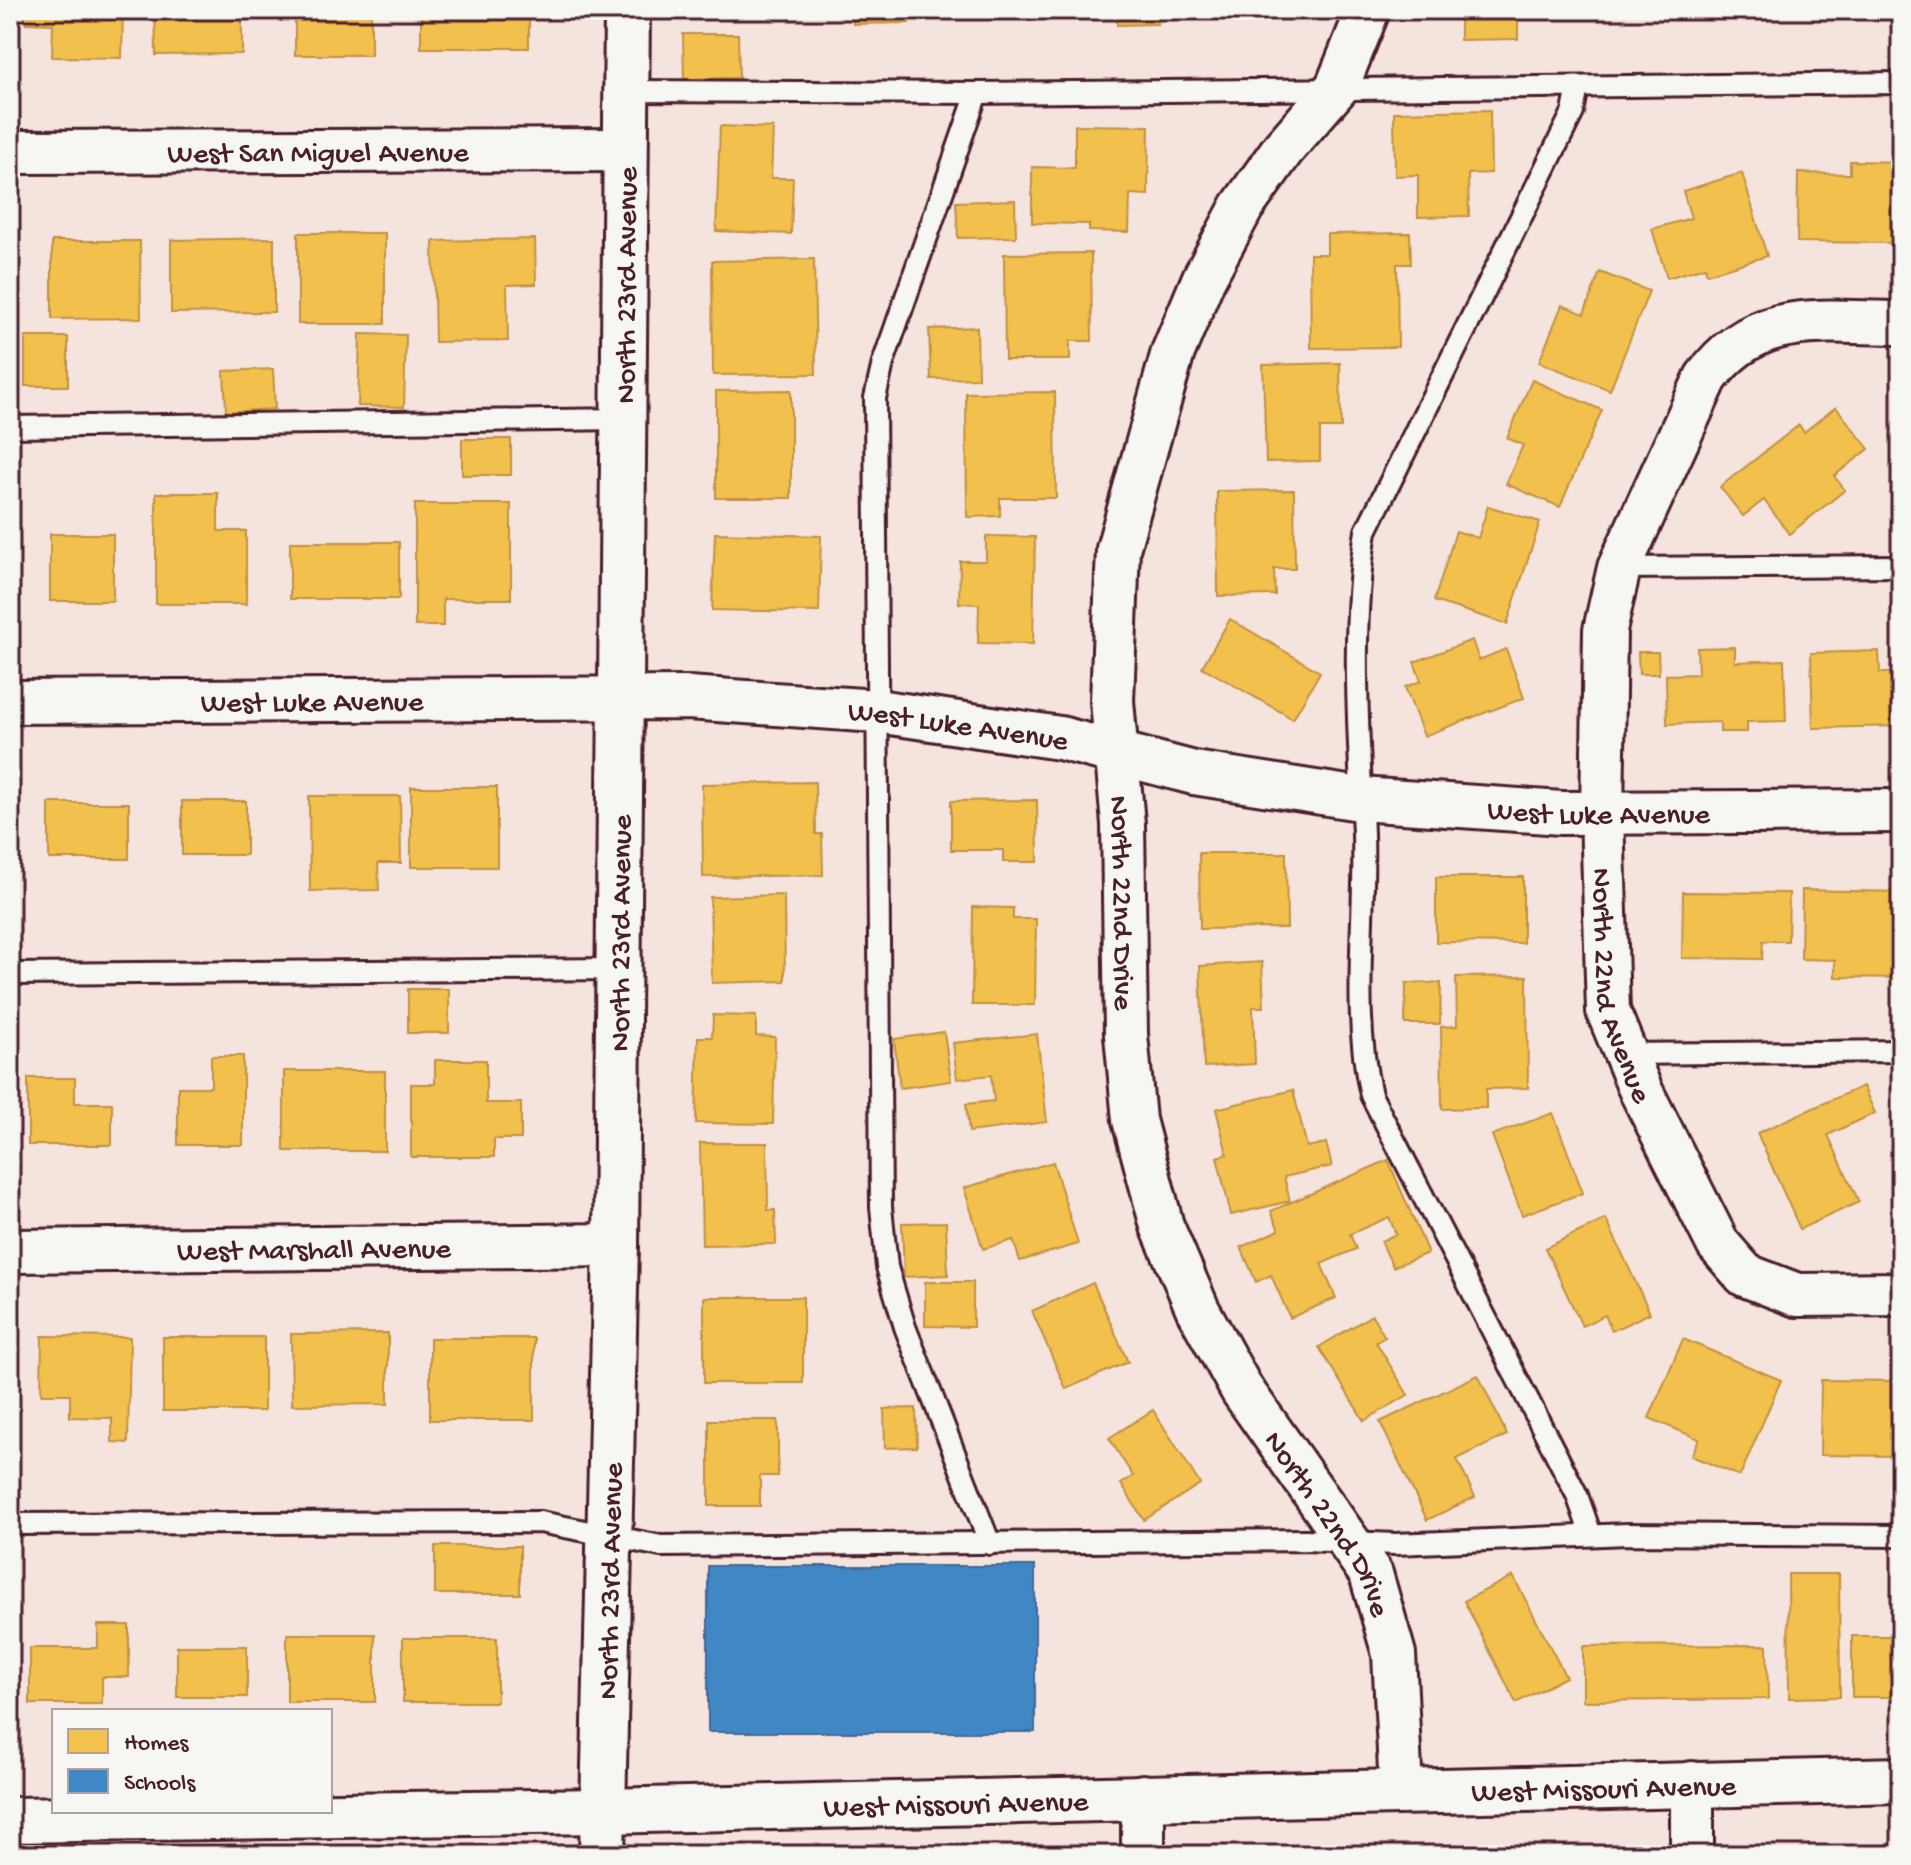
<svg xmlns="http://www.w3.org/2000/svg" width="1911" height="1865" viewBox="0 0 1911 1865" font-family="'Gochi Hand',sans-serif">
<style>
.homes{fill:#f2c14e;stroke:#c09044;stroke-width:2}
.schools{fill:#3f88c5;stroke:#426897;stroke-width:2}
.lines{fill:none;stroke-linecap:round;stroke-linejoin:round}
.service-casing{stroke:#4a1f2b;stroke-width:26}
.minor-casing{stroke:#4a1f2b;stroke-width:48}
.tertiary-casing{stroke:#4a1f2b;stroke-width:50}
.service{stroke:#f6f6f2;stroke-width:20}
.minor{stroke:#f6f6f2;stroke-width:42}
.tertiary{stroke:#f6f6f2;stroke-width:44}
.labels{text-anchor:middle;stroke-width:8;stroke-linejoin:round;paint-order:stroke}
.street-label{font-size:30px;fill:#4a1f2b;stroke:#f6f6f2}
</style>
<rect width="100%" height="100%" fill="#f5e4dd"/>
<filter id="ink" filterUnits="userSpaceOnUse"><feTurbulence type="fractalNoise" baseFrequency=".0125" numOctaves="2"/><feDisplacementMap in="SourceGraphic" scale="16" xChannelSelector="R" yChannelSelector="G"/><feConvolveMatrix kernelMatrix="1 2 1 2 8 2 1 2 1" color-interpolation-filters="sRGB"/></filter>
<g filter="url(#ink)">
<g class="homes">
<polygon points="25,10 123,10 122,58 52,57 53,24 25,23"/>
<polygon points="155,10 242,10 242,54 156,55"/>
<rect x="295" y="10" width="76" height="45"/>
<rect x="421" y="10" width="108" height="38"/>
<polygon points="852,10 909,10 909,23 853,24"/>
<polygon points="1116,10 1157,10 1157,24 1117,25"/>
<polygon points="1460,10 1518,10 1518,39 1460,40"/>
<polygon points="683,34 738,34 739,78 684,79"/>
<polygon points="1490,110 1491,173 1468,174 1469,216 1418,217 1418,175 1395,176 1394,112"/>
<polygon points="1075,125 1149,126 1148,195 1130,194 1129,232 1089,231 1089,224 1032,223 1032,167 1075,168"/>
<polygon points="720,126 773,128 771,178 793,178 791,234 716,231"/>
<polygon points="1850,161 1901,162 1901,243 1797,242 1798,173 1850,174"/>
<polygon points="1742,173 1767,256 1707,274 1705,267 1667,278 1652,229 1691,218 1683,191"/>
<polygon points="1015,200 1016,237 958,238 956,202"/>
<rect x="298" y="233" width="87" height="91"/>
<polygon points="1410,233 1411,264 1397,264 1398,347 1311,348 1310,254 1327,254 1327,234"/>
<polygon points="274,238 274,312 171,313 171,240"/>
<polygon points="535,239 536,284 507,285 508,341 435,342 433,241"/>
<polygon points="52,241 140,241 141,318 52,319"/>
<polygon points="1091,253 1092,341 1070,341 1070,360 1005,360 1004,254"/>
<polygon points="814,259 816,374 713,375 712,261"/>
<polygon points="1600,272 1649,291 1610,390 1539,362 1562,305 1584,314"/>
<polygon points="977,327 978,378 931,379 929,329"/>
<polygon points="360,334 406,335 404,407 358,406"/>
<rect x="25" y="337" width="43" height="49"/>
<polygon points="1340,363 1341,428 1320,428 1320,461 1266,462 1263,365"/>
<polygon points="273,369 275,409 226,412 224,371"/>
<polygon points="1532,380 1602,410 1560,507 1506,484 1523,445 1507,438"/>
<polygon points="791,390 791,498 716,498 716,391"/>
<polygon points="1055,392 1056,498 1000,498 1000,516 967,517 966,393"/>
<polygon points="1836,407 1869,449 1834,476 1845,490 1789,534 1764,500 1743,516 1720,487 1799,425 1804,432"/>
<polygon points="1897,412 1901,412 1901,456 1898,457"/>
<rect x="462" y="439" width="49" height="36"/>
<polygon points="1294,490 1295,569 1274,569 1275,595 1218,596 1217,491"/>
<polygon points="156,493 218,493 218,531 246,531 246,604 156,604"/>
<polygon points="415,504 511,504 511,599 443,599 443,626 415,626"/>
<polygon points="1488,506 1540,522 1507,624 1434,601 1456,531 1478,538"/>
<polygon points="715,533 821,536 819,612 712,610"/>
<rect x="50" y="534" width="63" height="67"/>
<polygon points="986,536 1035,537 1033,644 978,643 979,604 959,603 960,561 986,561"/>
<rect x="290" y="542" width="109" height="57"/>
<polygon points="1230,619 1320,672 1293,719 1202,667"/>
<polygon points="1472,640 1479,660 1506,649 1524,698 1424,736 1405,687 1421,681 1414,662"/>
<polygon points="1735,647 1735,662 1784,660 1786,721 1747,722 1747,732 1720,732 1720,722 1667,724 1666,675 1698,674 1697,648"/>
<polygon points="1879,651 1880,673 1901,673 1901,726 1813,728 1811,653"/>
<polygon points="1638,652 1658,652 1659,674 1639,674"/>
<polygon points="815,782 816,834 822,834 823,875 703,877 702,784"/>
<rect x="411" y="787" width="86" height="80"/>
<polygon points="309,796 400,796 401,863 378,863 379,890 310,891"/>
<polygon points="1037,800 1038,862 1003,862 1003,850 951,850 951,801"/>
<rect x="182" y="801" width="64" height="54"/>
<rect x="49" y="803" width="80" height="56"/>
<polygon points="1199,853 1286,853 1287,928 1200,929"/>
<polygon points="1436,877 1523,877 1523,943 1436,942"/>
<polygon points="1802,890 1901,892 1901,978 1835,977 1835,960 1801,959"/>
<polygon points="1683,892 1789,893 1788,941 1763,941 1762,959 1682,958"/>
<polygon points="784,895 785,981 712,983 710,897"/>
<polygon points="973,907 1013,908 1013,919 1036,919 1035,1005 972,1005"/>
<polygon points="1262,962 1264,1007 1253,1007 1255,1064 1204,1067 1200,966"/>
<polygon points="1527,976 1528,1088 1486,1089 1486,1108 1442,1109 1441,1027 1457,1026 1456,977"/>
<polygon points="1406,983 1441,983 1440,1024 1405,1024"/>
<rect x="408" y="989" width="41" height="44"/>
<polygon points="713,1015 756,1016 756,1036 775,1037 773,1124 696,1123 698,1037 712,1037"/>
<polygon points="944,1032 951,1081 900,1088 894,1039"/>
<polygon points="1037,1034 1047,1122 969,1132 966,1104 994,1101 991,1075 957,1079 953,1043"/>
<polygon points="211,1056 243,1056 243,1145 178,1145 178,1087 211,1087"/>
<polygon points="435,1060 486,1060 486,1103 521,1103 521,1139 494,1139 494,1157 411,1157 411,1084 435,1084"/>
<rect x="284" y="1071" width="101" height="80"/>
<polygon points="28,1078 75,1078 75,1103 112,1103 112,1145 28,1145"/>
<polygon points="1863,1086 1875,1113 1828,1135 1859,1202 1800,1229 1757,1133"/>
<polygon points="1293,1090 1307,1147 1326,1143 1332,1166 1284,1177 1290,1201 1231,1215 1217,1157 1227,1154 1216,1109"/>
<polygon points="1553,1113 1583,1193 1522,1215 1492,1135"/>
<polygon points="700,1143 767,1143 768,1210 775,1210 776,1244 702,1245"/>
<polygon points="1388,1160 1428,1253 1393,1267 1381,1241 1396,1234 1389,1217 1350,1234 1356,1249 1321,1264 1336,1298 1290,1318 1271,1275 1256,1282 1241,1247 1279,1230 1271,1211"/>
<polygon points="1053,1162 1078,1244 1020,1261 1013,1240 983,1249 964,1188"/>
<polygon points="1606,1219 1650,1313 1612,1331 1605,1315 1582,1326 1545,1248"/>
<polygon points="946,1222 948,1275 904,1277 902,1223"/>
<polygon points="925,1282 973,1282 973,1327 925,1326"/>
<polygon points="1093,1283 1128,1362 1066,1389 1032,1311"/>
<rect x="704" y="1297" width="99" height="86"/>
<polygon points="1372,1315 1385,1337 1376,1342 1408,1395 1364,1421 1319,1347"/>
<polygon points="388,1333 388,1404 292,1405 291,1334"/>
<polygon points="42,1336 130,1337 128,1443 112,1442 112,1418 70,1417 70,1394 41,1394"/>
<rect x="163" y="1337" width="101" height="74"/>
<rect x="430" y="1338" width="104" height="82"/>
<polygon points="1683,1339 1781,1380 1740,1476 1691,1456 1699,1439 1649,1418"/>
<polygon points="1478,1375 1507,1435 1457,1459 1475,1497 1427,1520 1380,1422"/>
<polygon points="1821,1380 1901,1381 1899,1456 1820,1455"/>
<polygon points="916,1408 917,1447 885,1448 884,1409"/>
<polygon points="1153,1410 1200,1484 1144,1520 1121,1484 1133,1476 1109,1438"/>
<polygon points="709,1420 778,1420 778,1476 760,1476 760,1506 709,1506"/>
<rect x="435" y="1546" width="85" height="48"/>
<polygon points="1788,1574 1839,1574 1840,1697 1789,1698"/>
<polygon points="1513,1576 1566,1677 1516,1703 1464,1601"/>
<polygon points="98,1625 129,1625 129,1677 102,1677 102,1704 30,1704 30,1648 98,1648"/>
<rect x="287" y="1634" width="88" height="68"/>
<rect x="1852" y="1636" width="49" height="61"/>
<rect x="403" y="1638" width="94" height="64"/>
<polygon points="1767,1645 1768,1699 1583,1701 1583,1646"/>
<rect x="177" y="1646" width="70" height="51"/>
</g>
<rect class="schools" x="708" y="1566" width="327" height="166"/>
<g class="lines">
<defs>
<g id="service">
<path d="M1578 87 1573 112 1366 531C1350 631 1359 734 1363 834 1366 920 1351 1011 1371 1095L1577 1495 1591 1535"/>
<polyline points="627,91 977,93 1901,83"/>
<polyline points="977,93 883,363 875,398 881,1207 887,1267 905,1327 990,1544"/>
<polyline points="10,427 624,419"/>
<polyline points="1619,568 1901,566"/>
<polyline points="10,974 617,969"/>
<polyline points="1625,1054 1901,1051"/>
<polyline points="10,1524 540,1522 661,1546 1305,1540 1395,1544 1627,1534 1901,1536"/>
</g>
<g id="minor">
<path id="s1" d="M1368 10 1337 87 1283 149 1242 207 1204 278 1173 352 1118 549 1112 701 1123 824 1126 1035 1134 1120 1162 1226 1198 1310 1242 1390 1371 1574 1394 1654 1401 1790"/>
<path id="s2" d="M10 152 626 150"/>
<path id="s3" d="M1901 323C1824 323 1756 307 1706 378L1619 568 1605 630 1602 814 1608 1011 1641 1091 1718 1244 1745 1275 1797 1295 1901 1294"/>
<path id="s4" d="M10 702 688 698 877 711 1060 738 1194 773 1360 799 1562 813 1901 811"/>
<path id="s5" d="M10 1251 616 1245"/>
<polyline points="1692,1783 1692,1855"/>
<polyline points="1143,1855 1143,1796"/>
</g>
<g id="tertiary">
<path id="s6" d="M10 1820 603 1811 1901 1780"/>
<path id="s7" d="M602 1855 616 1245 627 10"/>
</g>
</defs>
<use href="#service" class="service-casing"/>
<use href="#minor" class="minor-casing"/>
<use href="#tertiary" class="tertiary-casing"/>
<use href="#service" class="service"/>
<use href="#minor" class="minor"/>
<use href="#tertiary" class="tertiary"/>
</g>
</g>
<g class="labels">
<g class="street-label">
<text dy="10" stroke="none"><textPath href="#s2" startOffset="308">West San Miguel Avenue</textPath></text>
<text dy="10" stroke="none"><textPath href="#s7" startOffset="1570">North 23rd Avenue</textPath></text>
<text dy="10" stroke="none"><textPath href="#s4" startOffset="302">West Luke Avenue</textPath></text>
<text dy="10" stroke="none"><textPath href="#s4" startOffset="950">West Luke Avenue</textPath></text>
<text dy="10" stroke="none"><textPath href="#s4" startOffset="1598">West Luke Avenue</textPath></text>
<text dy="10" stroke="none"><textPath href="#s1" startOffset="956">North 22nd Drive</textPath></text>
<text dy="10" stroke="none"><textPath href="#s7" startOffset="922">North 23rd Avenue</textPath></text>
<text dy="10" stroke="none"><textPath href="#s3" startOffset="844">North 22nd Avenue</textPath></text>
<text dy="10" stroke="none"><textPath href="#s5" startOffset="304">West Marshall Avenue</textPath></text>
<text dy="10" stroke="none"><textPath href="#s1" startOffset="1626">North 22nd Drive</textPath></text>
<text dy="10" stroke="none"><textPath href="#s7" startOffset="274">North 23rd Avenue</textPath></text>
<text dy="10" stroke="none"><textPath href="#s6" startOffset="1594">West Missouri Avenue</textPath></text>
<text dy="10" stroke="none"><textPath href="#s6" startOffset="946">West Missouri Avenue</textPath></text>
</g>
</g>
<rect width="1911" height="1865" fill="none" stroke="#f6f6f2" stroke-width="40"/>
<rect x="20" y="20" width="1871" height="1825" fill="none" stroke="#4a1f2b" stroke-width="3" filter="url(#ink)"/>
<rect x="52" y="1709" width="280" height="104" fill="#f6f6f2" stroke="#b1a0a2" stroke-width="2"/>
<rect x="68" y="1729" width="40" height="24" fill="#f2c14e" stroke="#b1a0a2" stroke-width="2"/>
<text x="124" y="1749" font-size="24" fill="#4a1f2b">Homes</text>
<rect x="68" y="1769" width="40" height="24" fill="#3f88c5" stroke="#b1a0a2" stroke-width="2"/>
<text x="124" y="1789" font-size="24" fill="#4a1f2b">Schools</text>
</svg>
